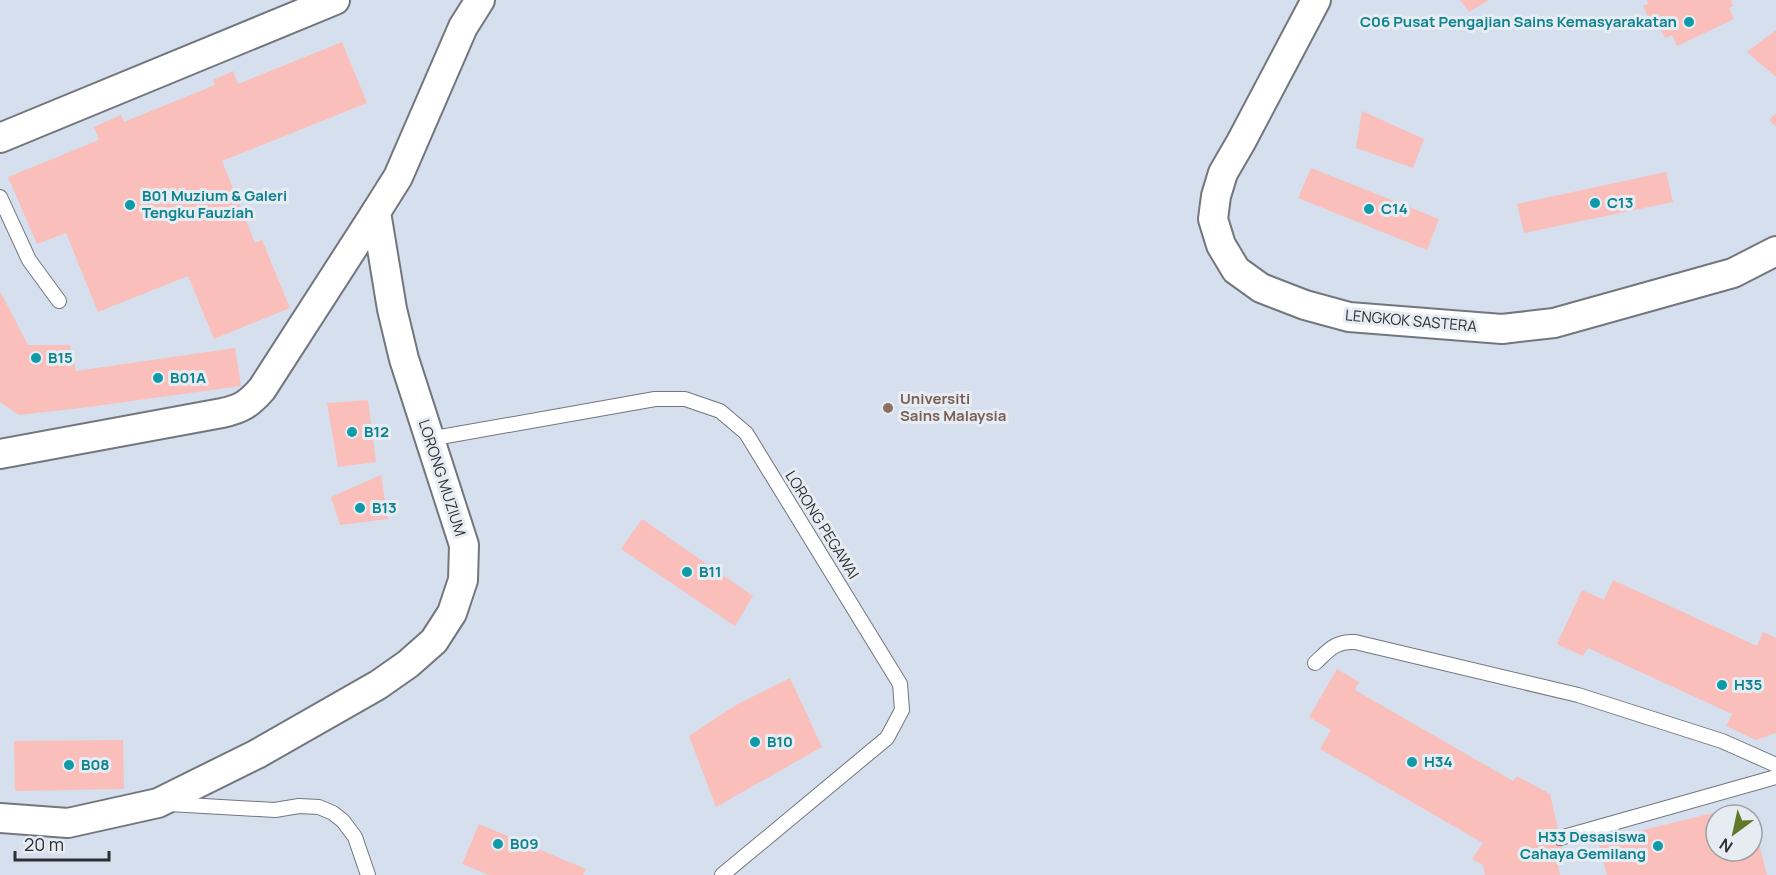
<svg xmlns="http://www.w3.org/2000/svg" width="1776" height="875" viewBox="0 0 1776 875" font-family="Manrope,sans-serif">
<style>
.built{fill:#d6dfed;fill-rule:evenodd}
.building{fill:#fabfba}
.lines{fill:none;stroke-linecap:round;stroke-linejoin:round}
.lane-casing{stroke:#72767d;stroke-width:16}
.street-casing{stroke:#72767d;stroke-width:32}
.lane{stroke:#fff;stroke-width:14}
.street{stroke:#fff;stroke-width:28}
.culture-dot{fill:#0f9aa8;stroke:#e7ecf3;stroke-width:2}
.education-dot{fill:#8d6e63;stroke:#e7ecf3;stroke-width:2}
.labels{text-anchor:middle;stroke-width:6;stroke-linejoin:round;paint-order:stroke}
.culture-label{font-size:15px;font-weight:bold;fill:#0d838f;stroke:#e7ecf3;text-anchor:start}
.street-label{font-size:15px;fill:#2d2f31;stroke:#e7ecf3}
.education-label{font-size:15px;font-weight:bold;fill:#785e54;stroke:#e7ecf3;text-anchor:start}
</style>
<rect width="100%" height="100%" fill="#e7ecf3"/>
<path class="built" d="M0 0H1776V875H0ZM1716 815H1752V851H1716Z"/>
<g class="building">
<polygon points="1460,0 1489,0 1469,12"/>
<polygon points="1647,0 1731,0 1733,6 1729,8 1734,19 1677,46 1672,35 1665,38 1658,25 1653,27 1643,6 1648,4"/>
<polygon points="1776,30 1776,77 1747,52"/>
<polygon points="342,42 367,103 222,161 255,243 262,240 290,308 214,339 188,276 98,312 66,233 37,244 8,177 99,140 94,127 121,115 124,122 215,85 213,80 233,71 238,84"/>
<polygon points="1362,111 1424,139 1413,168 1356,148"/>
<polygon points="1776,113 1776,127 1769,120"/>
<polygon points="1311,168 1439,219 1427,250 1298,198"/>
<polygon points="1666,172 1673,202 1524,233 1517,204"/>
<polygon points="0,291 28,345 70,345 76,371 235,348 241,386 81,408 19,415 0,402"/>
<polygon points="368,400 376,462 338,467 327,403"/>
<polygon points="381,475 388,519 340,525 331,497"/>
<polygon points="642,519 753,596 735,626 621,549"/>
<polygon points="1613,580 1757,646 1763,632 1776,638 1776,733 1756,740 1726,726 1732,714 1588,648 1583,656 1557,644 1582,590 1604,600"/>
<polygon points="1337,669 1359,682 1355,690 1513,781 1517,776 1550,794 1565,859 1557,861 1560,875 1485,875 1483,865 1472,859 1483,843 1320,749 1331,730 1309,717"/>
<polygon points="790,678 822,747 716,807 689,736 736,705"/>
<polygon points="123,740 124,789 15,791 14,741"/>
<polygon points="1721,811 1722,815 1716,815 1716,851 1752,851 1753,821 1767,875 1607,875 1598,841"/>
<polygon points="479,824 586,869 583,875 489,875 462,864"/>
</g>
<g class="lines">
<defs>
<g id="lane">
<polyline points="0,197 29,260 59,301"/>
<polyline points="429,439 655,399 685,399 720,411 746,433 900,684 902,710 887,738 722,875"/>
<path d="M1315 663C1329 650 1335 641 1355 642L1578 695 1722 741 1776 765"/>
<polyline points="169,804 275,810 299,806 319,807 333,813 343,821 355,837 368,875"/>
<polyline points="1560,838 1776,777"/>
</g>
<g id="street">
<polyline points="1316,0 1241,142 1223,173 1216,196 1213,219 1221,245 1236,270 1261,288 1305,305 1349,317 1502,329 1554,323 1733,273 1776,251"/>
<polyline points="0,138 335,0"/>
<path d="M0 454 222 413C241 409 249 404 262 389L376 212"/>
<polyline points="0,818 68,823 158,803 257,754 378,685 408,664 434,641 452,613 463,580 464,545 404,359 392,309 376,212 398,177 463,27 480,0"/>
</g>
</defs>
<use href="#lane" class="lane-casing"/>
<use href="#street" class="street-casing"/>
<use href="#lane" class="lane"/>
<use href="#street" class="street"/>
</g>
<g class="culture-dot">
<circle cx="1689" cy="22" r="6"/>
<circle cx="1595" cy="203" r="6"/>
<circle cx="130" cy="205" r="6"/>
<circle cx="1369" cy="209" r="6"/>
<circle cx="36" cy="358" r="6"/>
<circle cx="158" cy="378" r="6"/>
<circle cx="352" cy="432" r="6"/>
<circle cx="360" cy="508" r="6"/>
<circle cx="687" cy="572" r="6"/>
<circle cx="1722" cy="685" r="6"/>
<circle cx="755" cy="742" r="6"/>
<circle cx="1412" cy="762" r="6"/>
<circle cx="69" cy="765" r="6"/>
<circle cx="498" cy="844" r="6"/>
<circle cx="1658" cy="846" r="6"/>
</g>
<circle class="education-dot" cx="888" cy="408" r="6"/>
<g class="labels">
<g class="culture-label">
<text x="1677" y="27" text-anchor="end">C06 Pusat Pengajian Sains Kemasyarakatan</text>
<text x="142" y="201">B01 Muzium &amp; Galeri<tspan x="142" dy="17">Tengku Fauziah</tspan></text>
<text x="1607" y="208">C13</text>
<text x="1381" y="214">C14</text>
<text x="48" y="363">B15</text>
<text x="170" y="383">B01A</text>
<text x="364" y="437">B12</text>
<text x="372" y="513">B13</text>
<text x="699" y="577">B11</text>
<text x="1734" y="690">H35</text>
<text x="767" y="747">B10</text>
<text x="1424" y="767">H34</text>
<text x="81" y="770">B08</text>
<text x="1646" y="842" text-anchor="end">H33 Desasiswa<tspan x="1646" dy="17">Cahaya Gemilang</tspan></text>
<text x="510" y="849">B09</text>
</g>
<g class="street-label">
<text transform="translate(1411 321) rotate(5)" y="5">LENGKOK SASTERA</text>
<text transform="translate(442 478) rotate(72)" y="5">LORONG MUZIUM</text>
<text transform="translate(822 525) rotate(58)" y="5">LORONG PEGAWAI</text>
</g>
<g class="education-label">
<text x="900" y="404">Universiti<tspan x="900" dy="17">Sains Malaysia</tspan></text>
</g>
</g>
<g transform="translate(1734 833) rotate(213)"><circle r="28" fill="#e7ecf3" stroke="#9da0a5" stroke-width="1.5"/>
<path d="M0-4.5L10 22L0 15L-10 22Z" fill="#60782a"/>
<text y="-9" font-size="16" font-weight="bold" text-anchor="middle" fill="#2d2f31">N</text>
</g>
<path d="M15 851v9h94v-9" fill="none" stroke="#2d2f31" stroke-width="3"/>
<text x="24" y="851" font-size="18" fill="#2d2f31" stroke="#e7ecf3" stroke-width="4.5" paint-order="stroke">20 m</text>
</svg>
